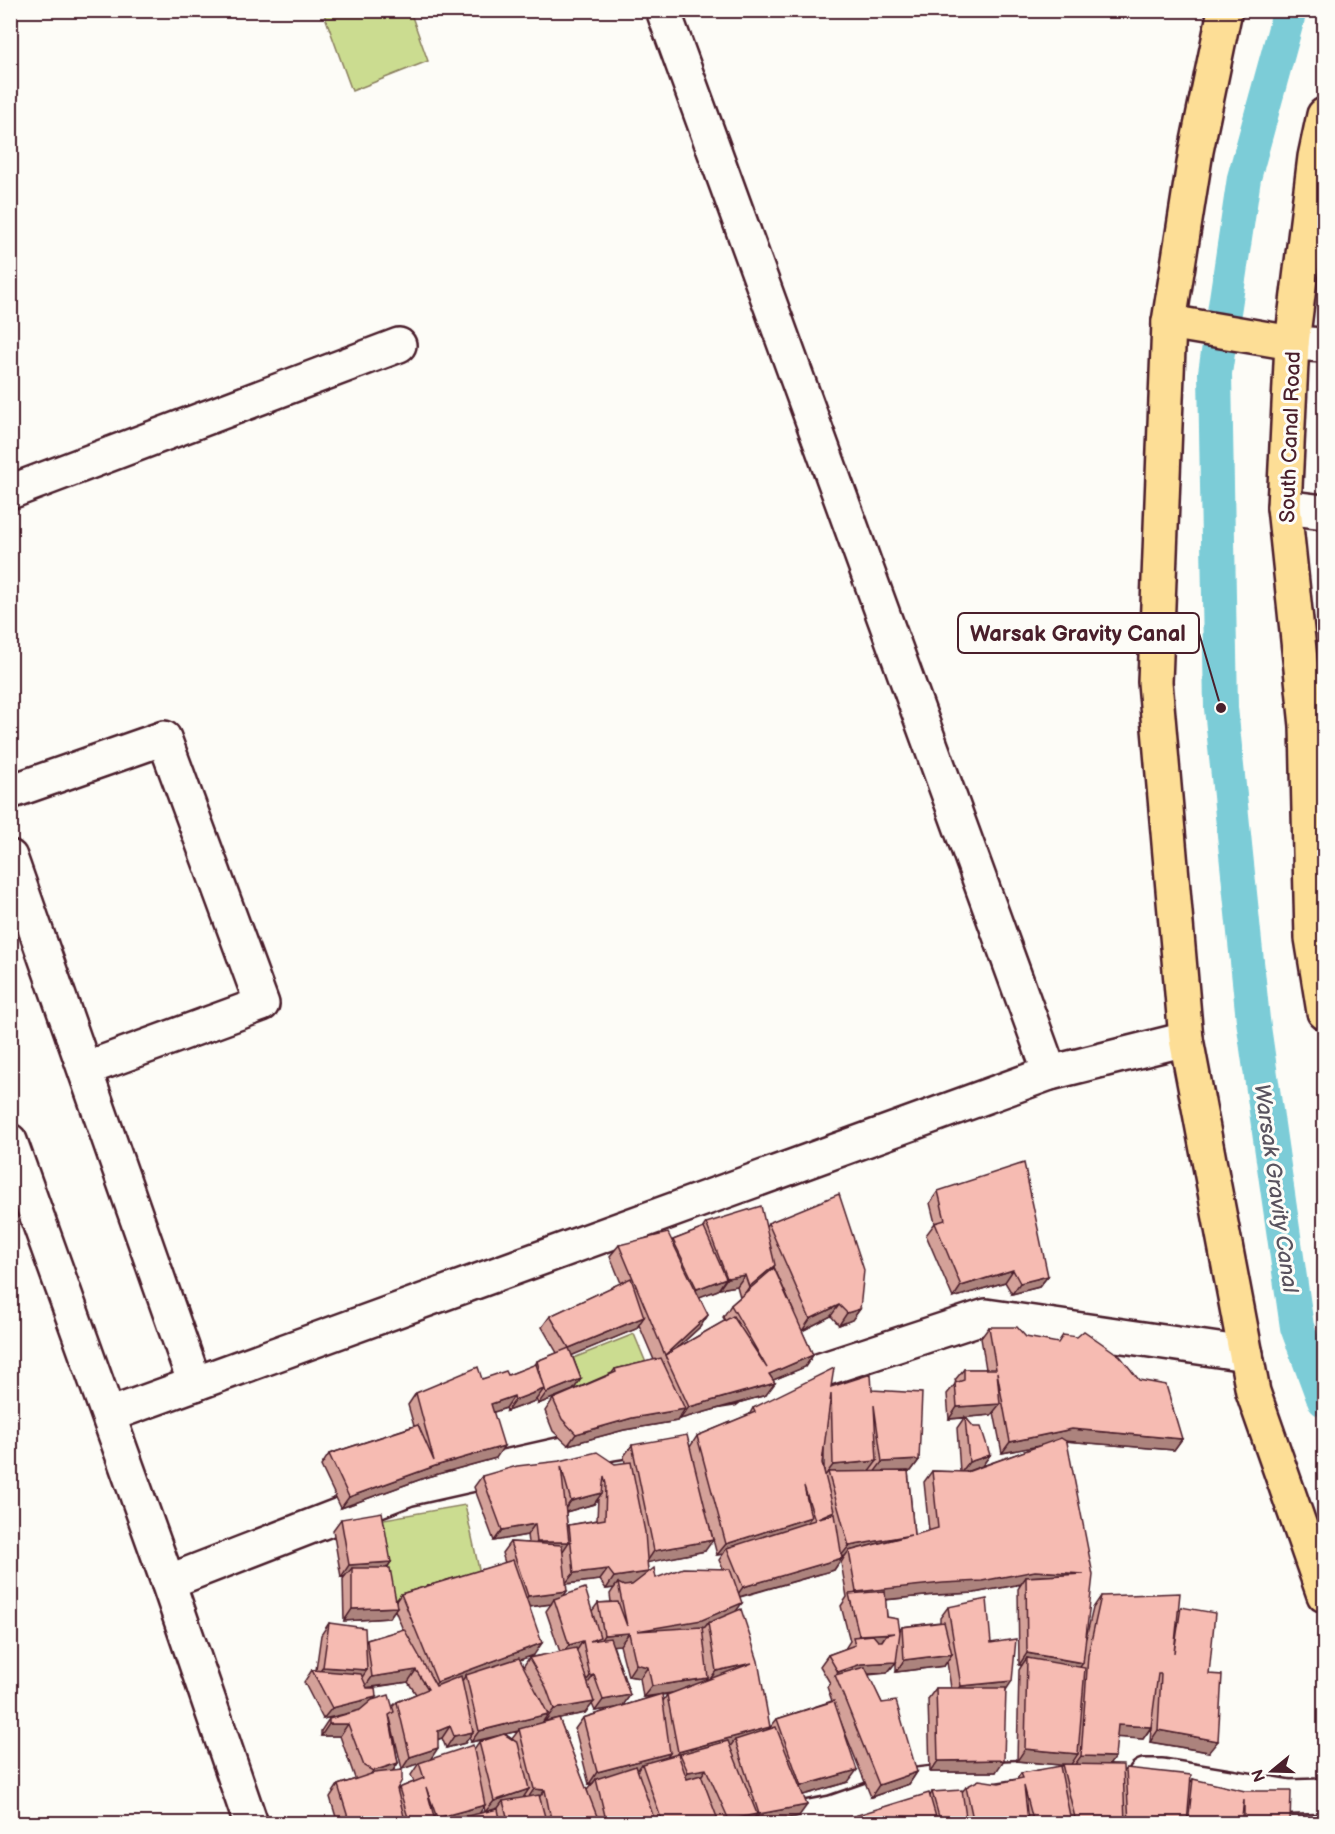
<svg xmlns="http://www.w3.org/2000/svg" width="1335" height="1834" viewBox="0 0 1335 1834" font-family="'Balsamiq Sans',sans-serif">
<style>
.green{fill:#cbdc90;stroke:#8a7e5e;stroke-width:1.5}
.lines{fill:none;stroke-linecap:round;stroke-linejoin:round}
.canal{stroke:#7cccd7;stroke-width:34}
.minor-casing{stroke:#4a1f2b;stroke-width:38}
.major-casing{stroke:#4a1f2b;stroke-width:38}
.minor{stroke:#fdfcf7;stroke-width:33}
.major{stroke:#fdde96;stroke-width:33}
.wall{fill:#d4a199;stroke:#4a1f2b;stroke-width:1.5;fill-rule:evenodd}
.shaded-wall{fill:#ac837d;stroke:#4a1f2b;stroke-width:1.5}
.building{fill:#f6bbb2;stroke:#4a1f2b;stroke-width:1.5}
.labels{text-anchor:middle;stroke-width:6;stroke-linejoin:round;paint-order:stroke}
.street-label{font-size:21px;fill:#4a1f2b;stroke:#fdfcf7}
.water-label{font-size:22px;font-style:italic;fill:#59535f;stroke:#fdfcf7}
.leader{fill:none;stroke:#4a1f2b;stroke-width:2}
.callout-dot{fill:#4a1f2b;stroke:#fdfcf7;stroke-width:2}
.callout{fill:#fdfcf7;stroke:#4a1f2b;stroke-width:2}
.callout-label{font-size:22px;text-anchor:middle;font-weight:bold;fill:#4a1f2b}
</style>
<rect width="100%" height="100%" fill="#fdfcf7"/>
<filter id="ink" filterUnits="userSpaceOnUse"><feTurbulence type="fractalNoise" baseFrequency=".0167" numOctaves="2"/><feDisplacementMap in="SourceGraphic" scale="12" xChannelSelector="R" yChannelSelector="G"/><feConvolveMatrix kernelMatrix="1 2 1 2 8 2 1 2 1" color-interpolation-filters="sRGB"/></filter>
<g filter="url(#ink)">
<g class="green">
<polygon points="323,11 410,11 428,61 352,91"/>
<polygon points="634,1334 649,1370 573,1390 566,1361"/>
<polygon points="465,1505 480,1574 396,1601 378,1520"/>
</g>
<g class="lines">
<polyline class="canal" points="1290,10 1244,178 1215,373 1221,708 1253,1020 1297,1327 1324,1400"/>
<defs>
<g id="minor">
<polyline points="663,10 1050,1073"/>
<polyline points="1292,343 1324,345"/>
<polyline points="10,492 399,345"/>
<polyline points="1284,507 1324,512"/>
<polyline points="10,792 164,738 262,1004 85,1069"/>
<polyline points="10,857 195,1384"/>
<polyline points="10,1141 168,1582 251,1824"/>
<polyline points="109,1415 1050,1073 1186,1039"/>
<polyline points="168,1582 407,1489 612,1443 743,1422 806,1375 986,1316 1246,1354"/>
<polyline points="1145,1776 1162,1776 1289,1797 1324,1796"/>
<polyline points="774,1824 832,1813 910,1786 960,1780 1035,1777 1054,1772 1064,1772"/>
</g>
<g id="major">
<polyline points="1225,10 1196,151 1169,322 1155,682 1186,1039 1253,1392 1324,1595"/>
<polyline points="1324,115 1315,157 1292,343 1284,507 1307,726 1312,938 1324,1012"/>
<polyline points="1169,322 1292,343"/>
</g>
</defs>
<use href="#minor" class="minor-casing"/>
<use href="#major" class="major-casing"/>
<use href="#minor" class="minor"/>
<use href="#major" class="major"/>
</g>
<g class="wall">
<polygon points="938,1191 1048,1276 1039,1287 1012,1294 1005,1282 953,1298 926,1235 935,1223 930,1203"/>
<path d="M706 1223 766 1226 768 1223 860 1309 852 1320 839 1325 831 1316 802 1331 813 1355 805 1367 773 1380 766 1395 680 1419V1417L677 1421 624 1430 568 1445 553 1431 545 1411 553 1399 573 1390 538 1404 536 1399 535 1401 507 1411 506 1408 493 1412 496 1458 427 1477 341 1508 321 1466 329 1454 414 1426 408 1405 416 1393 482 1379 508 1375 535 1365 537 1361 557 1353 542 1327 550 1316 621 1283 610 1256 619 1245 672 1242 673 1240 702 1229ZM774 1267 794 1312 771 1271ZM737 1286 740 1297 731 1305 723 1317 725 1321 677 1348 700 1327 708 1315 699 1297 718 1290 719 1289ZM639 1325 654 1360 615 1369 612 1373 573 1390 581 1379 572 1355 636 1329Z"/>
<path d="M989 1327 1026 1337 1182 1439 1174 1450 1066 1441 1086 1638 1093 1608 1101 1596 1178 1611 1181 1607 1209 1674V1752L1150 1742 1151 1728 1143 1739 1117 1737 1110 1765 1124 1771 1126 1768 1190 1783 1193 1779 1290 1824H836L838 1821 930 1796 932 1792H962L966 1787 1017 1779 1021 1773 1060 1767 1062 1765 1017 1761 1019 1670 1022 1665H1019L1018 1589 1021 1584 974 1593 935 1595 885 1600 887 1617 900 1630 902 1627 940 1622V1618L948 1607 991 1643 1006 1689 996 1772H930L928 1699 936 1688H951L947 1662 944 1666 896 1672V1662L887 1673 868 1675 917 1772 909 1784 871 1797 840 1720 848 1782 803 1795 799 1816 762 1823 786 1824H338L330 1797 338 1785 356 1779 355 1778 340 1736H321V1731L329 1719 345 1714 323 1719 304 1682 312 1670H316L321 1635 329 1623 366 1642 367 1640 403 1630 395 1610 389 1618 344 1621 343 1579 345 1576 341 1577 333 1530 341 1519 391 1562 387 1568 396 1601 401 1594 505 1563 502 1553 510 1542 528 1543 527 1535 494 1541 474 1487 482 1476 615 1464 625 1463 624 1456 632 1445 690 1447 697 1436 749 1415 753 1408 831 1387 872 1390 919 1460 911 1471H908L914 1535 929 1531 924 1482 932 1471 960 1472 957 1428 964 1418 949 1419 947 1394 956 1383 955 1380 964 1369H986L981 1338ZM994 1412 1002 1453 1042 1445 982 1466 990 1455 966 1417 991 1415ZM824 1448V1472L822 1463ZM598 1498 597 1520 569 1525 567 1527 566 1512 594 1504ZM709 1524 717 1555 723 1554 719 1560 723 1569 656 1578 648 1572 647 1562 705 1551ZM845 1556 841 1563 847 1597 841 1606 850 1641 845 1649 828 1655 820 1666 830 1683 827 1687 832 1701 777 1719 769 1729 770 1727 736 1611 740 1597 834 1570 842 1558V1557ZM600 1580 606 1589 614 1588 610 1594 611 1602 598 1603 592 1611 564 1596 566 1584ZM551 1604 546 1611 560 1652 529 1658 523 1667 519 1660 534 1655 529 1607ZM613 1645H620L628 1676 640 1678 643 1697 656 1696 622 1706 630 1695ZM408 1682 416 1694 397 1702 392 1707 374 1699 369 1688ZM671 1694 667 1695 663 1701 662 1695ZM592 1704 595 1711 615 1708 583 1718 575 1729 589 1784 593 1783 587 1790 588 1794 559 1718 585 1713ZM390 1718 402 1769 419 1763 411 1775 414 1782 399 1788 398 1790 393 1771 398 1763ZM545 1719V1721L556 1719 542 1723ZM518 1731 512 1739 505 1734ZM501 1735 479 1742 474 1749 431 1759 438 1739 442 1738 446 1748 465 1743 469 1737 471 1742ZM484 1806 485 1812 479 1814Z"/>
</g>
<g class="shaded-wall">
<polygon points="775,1265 767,1277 741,1299 749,1287"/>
<polygon points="1013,1270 1005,1282 953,1298 961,1286"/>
<polygon points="745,1275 737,1286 719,1289 727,1278"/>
<polygon points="1048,1276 1039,1287 1012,1294 1020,1283"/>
<polygon points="726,1278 718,1290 689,1301 697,1289"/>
<polygon points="839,1305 831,1316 802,1331 810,1319"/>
<polygon points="860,1309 852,1320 839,1325 847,1313"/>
<polygon points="708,1315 700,1327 666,1358 665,1355"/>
<polygon points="644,1317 636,1329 561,1360 569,1348"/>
<polygon points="813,1355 805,1367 761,1385 769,1374"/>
<polygon points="581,1379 573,1390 538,1404 546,1393"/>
<polygon points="775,1383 766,1395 680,1419 689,1407"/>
<polygon points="544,1389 535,1401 507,1411 515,1400"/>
<polygon points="514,1396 506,1408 482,1416 491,1404"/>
<polygon points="1000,1404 991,1415 949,1419 957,1407"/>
<polygon points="685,1409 677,1421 624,1430 568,1445 576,1434 632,1418"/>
<polygon points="1072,1429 1182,1439 1174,1450 1064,1441 1002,1453 1010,1442"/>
<polygon points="504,1446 496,1458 427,1477 341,1508 349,1497 435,1466"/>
<polygon points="990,1455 982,1466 960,1474 969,1462"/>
<polygon points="919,1460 911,1471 873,1474 882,1462"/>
<polygon points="877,1461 868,1473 828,1472 824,1477 833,1465"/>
<polygon points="602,1493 594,1504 562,1513 571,1501"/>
<polygon points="834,1511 826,1522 818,1518"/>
<polygon points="811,1517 803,1528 727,1548 723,1554 717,1555 726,1544"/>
<polygon points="535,1524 527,1535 494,1541 502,1530"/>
<polygon points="911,1535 849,1551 845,1556 840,1557 849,1546"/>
<polygon points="713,1540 705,1551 646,1563 654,1551"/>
<polygon points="537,1542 569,1542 561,1554 529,1553"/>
<polygon points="842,1558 834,1570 735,1598 743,1587"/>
<polygon points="391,1562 382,1574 352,1568 345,1576 341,1577 349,1565"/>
<polygon points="608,1569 600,1580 565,1584 574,1573"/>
<polygon points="1035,1571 1084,1574 1026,1577 1021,1584 974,1593 935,1595 851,1603 851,1600 856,1592"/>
<polygon points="648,1572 640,1584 619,1587 618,1583 614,1588 606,1589 614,1577"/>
<polygon points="567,1591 559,1603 554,1599 551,1604 520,1608 528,1596"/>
<polygon points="742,1603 734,1614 708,1623 705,1627 694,1631 637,1631"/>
<polygon points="397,1607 389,1618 344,1621 352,1609"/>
<polygon points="629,1633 620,1645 596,1647 604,1635"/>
<polygon points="895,1633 886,1635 879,1645 855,1645 854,1642 859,1635"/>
<polygon points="583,1641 575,1653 561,1656 569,1645"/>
<polygon points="542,1643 534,1655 466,1679 466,1675 462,1681 429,1693 437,1682"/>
<polygon points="1027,1653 1083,1663 1075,1674 1027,1658 1022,1665 1019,1665"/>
<polygon points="952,1654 944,1666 896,1672 904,1660"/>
<polygon points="896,1662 887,1673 835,1676 838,1672 861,1664"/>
<polygon points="752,1663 708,1682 716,1671"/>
<polygon points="636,1664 648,1667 640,1678 628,1676"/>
<polygon points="323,1667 367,1670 359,1682 316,1677"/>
<polygon points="416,1670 408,1682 364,1688 372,1677"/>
<polygon points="594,1675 586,1686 581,1688 590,1676"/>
<polygon points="708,1678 700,1689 643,1697 652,1686"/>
<polygon points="1012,1681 1004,1693 953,1698 961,1686"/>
<polygon points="630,1695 622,1707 595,1711 603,1700"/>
<polygon points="376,1697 368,1709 323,1719 332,1708"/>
<polygon points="594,1702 585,1713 545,1721 554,1709"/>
<polygon points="548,1714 540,1726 519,1729 518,1731 471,1742 479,1731"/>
<polygon points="329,1724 348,1724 340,1736 321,1736"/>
<polygon points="1118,1725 1151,1727 1143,1739 1110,1737"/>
<polygon points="450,1726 442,1738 430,1742 438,1731"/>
<polygon points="770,1727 762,1739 735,1740 729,1748 680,1754 675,1763 670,1764 678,1752"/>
<polygon points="1158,1730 1218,1741 1209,1752 1150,1742"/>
<polygon points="473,1732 465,1743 446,1748 454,1736"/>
<polygon points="438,1748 430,1760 402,1769 410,1757"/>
<polygon points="1025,1749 1078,1754 1070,1766 1017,1761"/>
<polygon points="670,1753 662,1765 642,1764 637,1771 596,1779 593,1783 589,1784 597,1772"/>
<polygon points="1081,1756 1115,1757 1107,1768 1073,1767"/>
<polygon points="1004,1760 996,1772 930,1772 938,1761"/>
<polygon points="398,1763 390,1775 365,1782 373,1771"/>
<polygon points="706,1769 698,1781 680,1784 688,1772"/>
<polygon points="857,1770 848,1782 793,1798 801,1786"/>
<polygon points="917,1772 909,1784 871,1797 879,1785"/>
<polygon points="529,1789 521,1801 503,1801 498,1808 485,1812 494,1801"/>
<polygon points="534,1789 545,1790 536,1801 526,1801"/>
<polygon points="485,1805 477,1817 455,1819 452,1824 434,1824 437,1818"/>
<polygon points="807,1805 799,1816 760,1824 752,1824 759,1814"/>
<polygon points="757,1814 750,1824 726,1824 729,1820"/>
<polygon points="718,1820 716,1824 703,1824"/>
<polygon points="1071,1821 1070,1824 1045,1824"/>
<polygon points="1091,1821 1089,1824 1075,1824 1076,1822"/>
</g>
<g class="building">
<polygon points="1024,1163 1048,1276 1020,1283 1013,1270 961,1286 935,1223 945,1220 938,1191"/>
<polygon points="839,1194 864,1270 860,1309 847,1313 839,1305 810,1319 768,1223"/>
<polygon points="761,1206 775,1265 749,1287 745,1275 727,1278 706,1223"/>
<polygon points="704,1228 726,1278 697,1289 673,1240"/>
<polygon points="668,1233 708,1315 665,1355 733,1316 767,1368 731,1305 774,1268 813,1355 769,1374 775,1383 689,1407 665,1355 619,1245"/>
<polygon points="631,1278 644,1317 569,1348 550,1316"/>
<polygon points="989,1327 1017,1327 1026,1337 1058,1343 1063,1335 1077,1337 1084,1331 1120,1356 1139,1380 1166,1385 1182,1439 1072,1429 1010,1442 997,1372 1000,1404 957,1407 955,1383 964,1380 964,1369 996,1369"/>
<polygon points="569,1348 581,1379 546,1393 537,1361"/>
<polygon points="661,1358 685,1409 632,1418 576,1434 562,1419 553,1399 616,1372 615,1369"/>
<polygon points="536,1364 544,1389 515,1400 514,1396 491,1404 504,1446 435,1466 349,1497 329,1454 418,1425 434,1461 416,1393 478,1367 482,1379 506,1371 508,1375"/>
<polygon points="834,1368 831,1387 871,1374 872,1390 922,1393 919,1460 882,1462 874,1405 877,1461 833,1465 831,1394 822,1463 834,1511 818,1518 835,1514 842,1558 743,1587 727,1548 815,1520 804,1486 811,1517 726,1544 697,1436 755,1412 753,1408"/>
<polygon points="965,1417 974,1427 981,1427 990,1455 969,1462"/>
<polygon points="687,1435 713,1540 654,1551 632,1445"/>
<polygon points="1061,1438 1067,1442 1093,1575 1083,1663 1027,1653 1026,1577 1084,1574 1035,1571 982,1581 943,1583 856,1592 849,1551 911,1535 849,1546 828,1472 908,1471 914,1535 938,1528 932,1471 967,1472"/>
<polygon points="597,1452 615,1464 631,1462 645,1532 648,1572 614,1577 608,1569 574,1573 569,1525 605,1519 606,1484 604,1476 602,1493 571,1501 561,1466 569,1542 537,1542 535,1524 502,1530 482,1476 517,1466 560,1461"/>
<polygon points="382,1512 391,1562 349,1565 341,1519"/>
<polygon points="510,1542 562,1545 567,1591 528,1596"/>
<polygon points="513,1560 542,1643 437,1682 401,1594"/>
<polygon points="352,1568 390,1568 397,1607 352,1609"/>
<polygon points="654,1568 656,1578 683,1568 730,1569 742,1603 702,1620 637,1631 702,1627 708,1678 652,1686 648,1667 636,1664 629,1633 604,1635 598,1603 618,1602 627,1626 618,1583 624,1586 632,1585"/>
<polygon points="585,1588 600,1637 590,1641 610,1638 630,1695 603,1700 594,1675 590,1676 583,1641 569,1645 554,1599"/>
<polygon points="885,1591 887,1617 898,1619 900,1632 896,1662 861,1664 838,1672 828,1655 855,1645 853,1637 873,1635 878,1641 882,1641 886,1635 895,1633 859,1635 849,1594"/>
<polygon points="1180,1593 1174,1653 1181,1607 1215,1613 1209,1674 1222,1675 1218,1741 1158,1730 1161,1674 1158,1674 1151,1727 1118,1725 1115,1757 1081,1756 1088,1655 1101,1596"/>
<polygon points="987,1599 991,1643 1016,1639 1012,1681 961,1686 948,1607"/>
<polygon points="741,1609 758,1661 770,1727 678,1752 667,1695 752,1663 716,1671 708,1623"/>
<polygon points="944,1622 952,1654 904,1660 902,1627"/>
<polygon points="329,1623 365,1628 367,1670 323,1667"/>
<polygon points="404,1629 436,1686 461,1676 473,1732 454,1736 450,1726 438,1731 438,1748 410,1757 397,1702 428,1689 416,1670 372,1677 367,1640"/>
<polygon points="576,1648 594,1702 554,1709 546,1687 529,1658"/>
<polygon points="519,1658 548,1714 479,1731 466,1675"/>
<polygon points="1027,1658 1085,1668 1078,1754 1025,1749"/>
<polygon points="865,1667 882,1703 896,1701 917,1772 879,1785 835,1675"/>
<polygon points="312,1670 361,1674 367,1688 375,1688 376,1697 332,1708"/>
<polygon points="936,1688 1006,1688 1004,1760 938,1761"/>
<polygon points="662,1694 670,1753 597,1772 583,1718"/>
<polygon points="389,1695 394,1712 389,1715 398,1763 373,1771 364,1766 348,1724 329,1724 329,1719 360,1710 372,1700"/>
<polygon points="834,1701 857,1770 801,1786 777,1719"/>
<polygon points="559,1718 600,1824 552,1824 545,1790 534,1789 519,1729"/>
<polygon points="776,1727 807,1805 759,1814 735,1740"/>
<polygon points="504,1734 518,1743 529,1789 494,1801 479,1742"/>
<polygon points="728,1741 757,1814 729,1820 706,1769 688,1772 680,1754"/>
<polygon points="473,1745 485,1805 437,1818 426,1787 436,1824 410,1824 399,1788 424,1778 419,1763"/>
<polygon points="678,1754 687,1779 701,1775 718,1820 703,1824 663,1824 642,1764"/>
<polygon points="1062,1764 1123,1765 1125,1824 1092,1824 1091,1821 1076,1822"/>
<polygon points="636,1766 656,1824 607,1824 596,1779"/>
<polygon points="1060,1766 1071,1821 1045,1824 1034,1824 1024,1786 1028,1821 1019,1824 974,1824 966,1787 979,1780 999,1783 1023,1778 1021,1773"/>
<polygon points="1126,1768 1191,1775 1187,1824 1129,1824"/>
<polygon points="402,1770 402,1780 397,1789 406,1824 350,1824 338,1785 374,1773"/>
<polygon points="1193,1779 1245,1791 1291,1791 1290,1824 1244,1824 1244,1799 1241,1824 1188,1824"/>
<polygon points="962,1790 967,1824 941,1824 932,1792"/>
<polygon points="929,1793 938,1824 839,1824 838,1821"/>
<polygon points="539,1795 547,1824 509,1824 503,1801"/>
<polygon points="498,1809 501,1824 456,1824 455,1819"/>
<polygon points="785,1822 786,1824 757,1824"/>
</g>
</g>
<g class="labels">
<g class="street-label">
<text transform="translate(1290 437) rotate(-88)" y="7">South Canal Road</text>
</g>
<g class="water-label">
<text transform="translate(1277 1188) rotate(82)" y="8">Warsak Gravity Canal</text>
</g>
</g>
<path class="leader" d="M1221 708L1199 633"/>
<circle class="callout-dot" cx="1221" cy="708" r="6"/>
<rect class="callout" x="958" y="613" width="241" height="40" rx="6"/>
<g class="callout-label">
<text x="1078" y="641">Warsak Gravity Canal</text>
</g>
<rect width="1335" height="1834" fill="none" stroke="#fdfcf7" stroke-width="36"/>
<rect x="18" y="18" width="1299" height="1798" fill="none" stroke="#4a1f2b" stroke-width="2" filter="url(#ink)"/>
<g transform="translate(1272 1771) rotate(251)" stroke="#fdfcf7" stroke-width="4.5" paint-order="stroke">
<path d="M0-4.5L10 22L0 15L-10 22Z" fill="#4a1f2b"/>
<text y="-9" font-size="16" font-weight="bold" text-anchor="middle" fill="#4a1f2b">N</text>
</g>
</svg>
